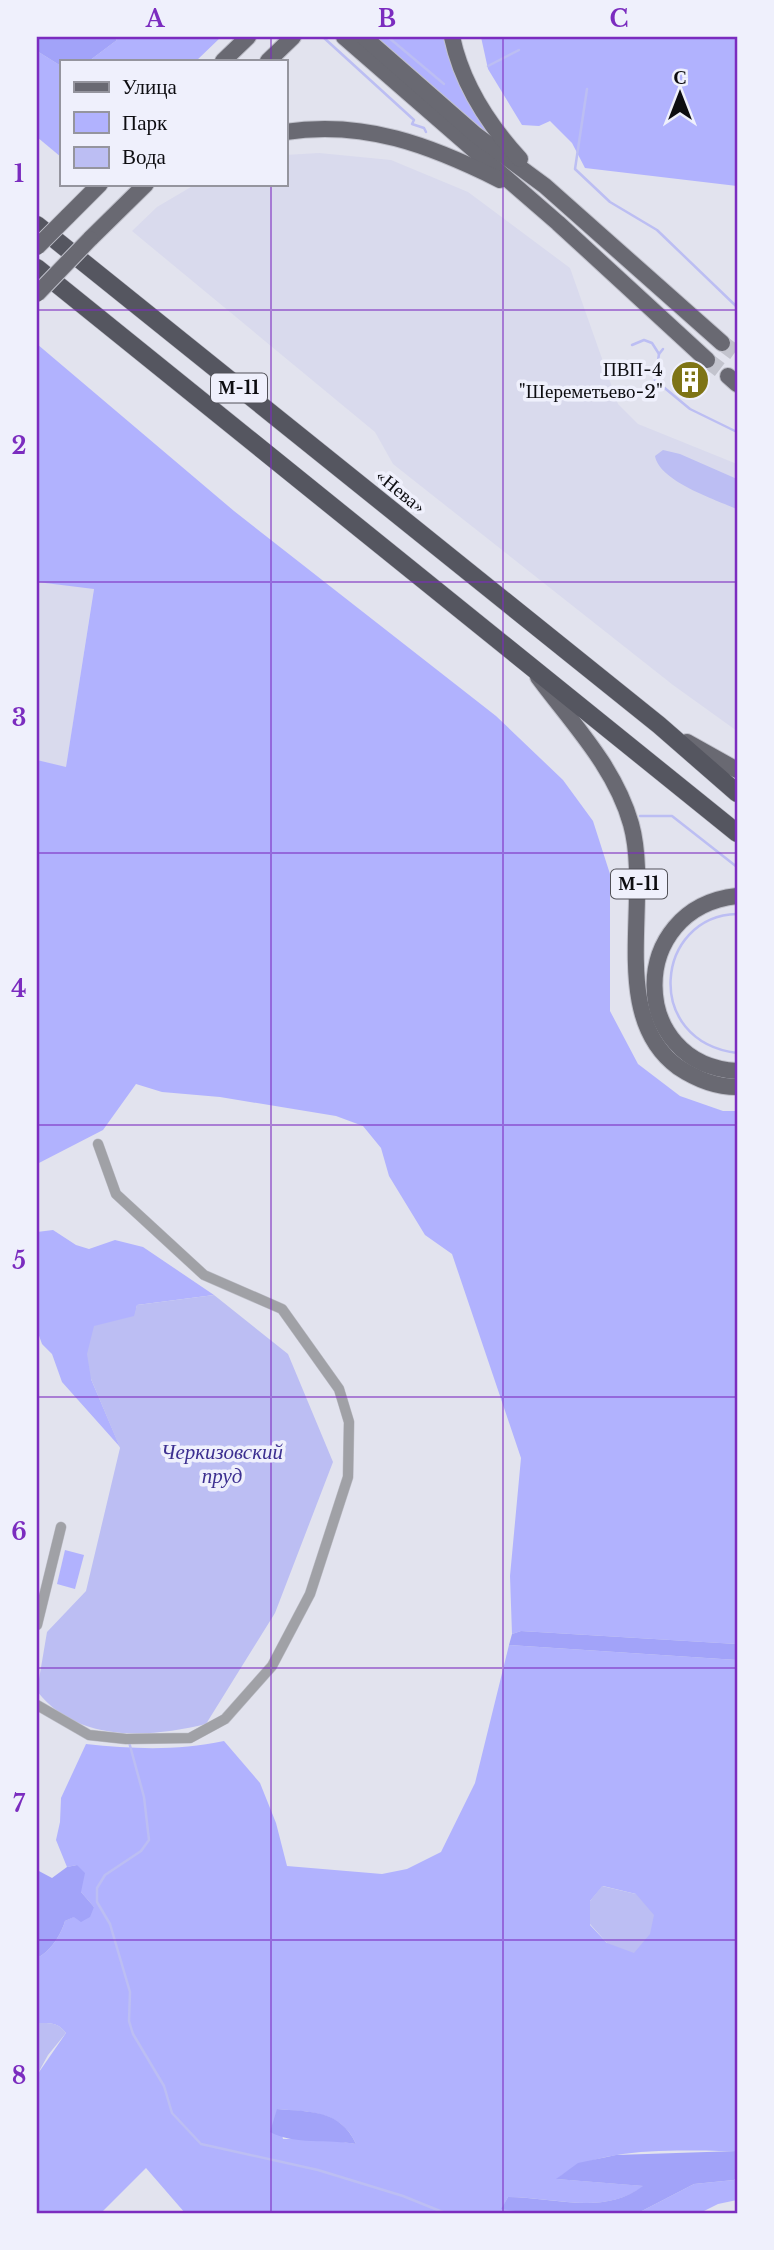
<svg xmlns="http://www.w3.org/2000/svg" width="774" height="2250" viewBox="0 0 774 2250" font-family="'Libre Baskerville',serif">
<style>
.built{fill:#d9daed}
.green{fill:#b1b2fe;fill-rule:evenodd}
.forest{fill:#a2a3f9}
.water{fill:#bcbef3}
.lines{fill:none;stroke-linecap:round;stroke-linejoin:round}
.stream{stroke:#bcbef3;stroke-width:2.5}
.primary-tunnel{stroke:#c2c3cd;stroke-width:16;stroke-dasharray:16 8;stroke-linecap:butt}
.minor-casing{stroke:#c0c1cb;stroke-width:11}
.primary-casing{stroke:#c0c1cb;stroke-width:18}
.motorway-casing{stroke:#c0c1cb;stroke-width:19}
.minor{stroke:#a0a1a6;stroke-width:10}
.primary{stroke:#696972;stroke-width:16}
.motorway{stroke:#555660;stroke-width:18}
.primary-bridge-casing{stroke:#c0c1cb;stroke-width:18;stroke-linecap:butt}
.primary-bridge{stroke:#696972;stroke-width:16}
.grid{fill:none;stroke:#7b2cbf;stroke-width:2;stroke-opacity:0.55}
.labels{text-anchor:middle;stroke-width:7;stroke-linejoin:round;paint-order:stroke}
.shield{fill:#eff0fc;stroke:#515158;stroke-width:2}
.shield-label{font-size:18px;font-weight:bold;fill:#0d0d11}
.poi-label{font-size:19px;fill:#0d0d11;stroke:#eff0fc;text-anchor:end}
.street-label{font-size:19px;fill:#0d0d11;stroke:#eff0fc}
.water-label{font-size:21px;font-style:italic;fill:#3c2f90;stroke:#eff0fc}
.neatline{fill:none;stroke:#7b2cbf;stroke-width:2.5}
.grid-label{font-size:23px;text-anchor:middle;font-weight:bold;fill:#7b2cbf}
</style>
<rect width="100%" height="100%" fill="#e2e3ee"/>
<g class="built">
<polygon points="319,153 391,160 468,192 570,268 618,404 638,424 737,464 737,731 673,685 393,464 375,432 132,231 157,207 196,184 285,184 285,155"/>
<polygon points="37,582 94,588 66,768 37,760"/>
</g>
<g class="green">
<polygon points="113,37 221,37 196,61 89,61 117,40"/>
<polygon points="374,37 444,37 461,89 488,134"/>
<polygon points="481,37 737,37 737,186 585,168 572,143 550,121 539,126 522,125 488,69"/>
<polygon points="37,51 61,66 61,157 37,137"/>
<polygon points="37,344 234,511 496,716 563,780 593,821 610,874 610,1011 638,1064 680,1096 723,1111 737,1111 737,1644 521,1631 512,1634 510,1576 521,1458 452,1254 425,1235 389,1176 381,1148 363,1126 336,1116 220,1097 162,1092 136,1084 103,1130 37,1164 37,760 66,767 94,589 37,582"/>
<polygon points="53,1230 76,1245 89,1249 115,1240 143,1247 214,1295 137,1305 135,1316 91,1379 120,1447 62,1382 52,1354 42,1344 37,1330 37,1232"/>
<polygon points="65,1550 84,1555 75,1589 57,1584"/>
<path d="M509 1645 737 1660V2151C686 2151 596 2144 557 2179L644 2186C602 2216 556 2197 508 2197L502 2208 530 2213H185L146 2168 101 2213H37V2075L66 2033C58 2022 49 2023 37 2023V1958C50 1952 61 1935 65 1921L94 1907 81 1892 77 1865 67 1867 56 1840 60 1822 61 1798 86 1744C133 1749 177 1751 224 1741L260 1783 276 1823 287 1866 382 1874 407 1869 441 1852 475 1783ZM603 1886 636 1894 607 1943 590 1925V1901ZM277 2109C309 2112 341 2110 356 2144L324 2139H283Z"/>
<polygon points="737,2177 737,2200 718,2204 700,2213 638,2213 694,2184 734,2180"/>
</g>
<g class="forest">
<polygon points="37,37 113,37 117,40 89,61 61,61 61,66 37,51"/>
<polygon points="521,1631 737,1644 737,1660 509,1645 512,1634"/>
<path d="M77 1865 85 1873 81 1892 94 1907 90 1917 81 1922 74 1917 65 1921C61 1935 50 1952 37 1958V1870L52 1878 67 1867Z"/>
<path d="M277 2109C310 2112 340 2109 356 2144 329 2139 294 2145 270 2132Z"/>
<path d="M737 2151V2177L734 2180 694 2184 638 2213H530L501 2209 508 2197C554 2197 603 2216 643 2186L556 2179 578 2163 616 2155Z"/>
</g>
<g class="water">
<path d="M663 450 680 454 737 479V509C716 500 659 481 655 456Z"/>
<path d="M214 1295 288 1354 333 1462 275 1613 206 1724C149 1738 77 1743 37 1691L47 1632 86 1591 120 1448 91 1379 87 1354 94 1326 134 1316 137 1305Z"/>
<polygon points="602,1886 636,1894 654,1915 650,1934 634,1953 607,1943 590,1924 590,1901"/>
<path d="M37 2023C50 2023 58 2022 66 2033L48 2055 37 2075Z"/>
</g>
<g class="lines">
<g class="stream">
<polyline points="323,37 414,120 412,124 424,128 426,132"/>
<polyline points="388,37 444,84"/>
<polyline points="488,66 519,50"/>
<polyline points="587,89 575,169 610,202 657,230 737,307"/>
<polyline points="632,345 644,340 652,343 659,354"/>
<polyline points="663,349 659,354 655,380 690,409 737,432"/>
<polyline points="640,816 672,816 737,867"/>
<path d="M737 914C655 916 642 1041 737 1053"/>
<polyline points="129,1742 144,1797 149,1840 141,1851 105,1875 97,1888 97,1902 110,1924 130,1992 129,2021 133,2034 164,2086 172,2113 201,2144 318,2170 403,2196 445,2213"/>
</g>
<g class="primary-tunnel">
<polyline points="722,343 737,354"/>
<polyline points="707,360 728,376"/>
</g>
<defs>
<g id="minor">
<polyline points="37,1625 61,1527"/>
<polyline points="37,1705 89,1735 126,1739 190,1738 225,1719 272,1666 310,1594 348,1477 349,1422 339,1389 282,1309 204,1275 116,1194 98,1144"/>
</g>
<g id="primary">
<polyline points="344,37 558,223 707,360"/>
<polyline points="364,37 476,135 545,186 722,343"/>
<path d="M452 37C462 84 488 124 520 159"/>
<polyline points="223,61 248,37"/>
<polyline points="268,61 293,37"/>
<path d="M285 132C364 120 430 145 500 180"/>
<polyline points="67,217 100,184"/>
<polyline points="90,239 146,184"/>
<polyline points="728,376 737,384"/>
<path d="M538 677C572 723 615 767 631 824 652 899 607 1015 678 1067 696 1079 715 1087 737 1087"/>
<polyline points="687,742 737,770"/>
<path d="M737 896C626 908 628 1065 737 1071"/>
</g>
<g id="motorway">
<polyline points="37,225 659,725 737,793"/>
<polyline points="37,268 737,833"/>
</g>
</defs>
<use href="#minor" class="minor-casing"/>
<use href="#primary" class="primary-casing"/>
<use href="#motorway" class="motorway-casing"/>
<use href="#minor" class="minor"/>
<use href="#primary" class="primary"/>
<use href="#motorway" class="motorway"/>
<defs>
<g id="primary-bridge">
<polyline points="37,247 67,217"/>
<polyline points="37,294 90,239"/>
</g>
</defs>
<use href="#primary-bridge" class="primary-bridge-casing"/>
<use href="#primary-bridge" class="primary-bridge"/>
</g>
<path class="grid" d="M271 37V61M503 37V2213M271 184V2213M37 310H737M37 582H737M37 853H737M37 1125H737M37 1397H737M37 1668H737M37 1940H737"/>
<defs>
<symbol id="building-disc" viewBox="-11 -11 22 22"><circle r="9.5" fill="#7e7416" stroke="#eff0fc"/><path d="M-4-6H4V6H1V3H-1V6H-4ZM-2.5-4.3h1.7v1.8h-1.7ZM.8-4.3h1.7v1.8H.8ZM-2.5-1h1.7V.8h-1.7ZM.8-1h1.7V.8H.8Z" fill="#fff"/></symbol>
</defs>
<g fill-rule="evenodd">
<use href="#building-disc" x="668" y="358" width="44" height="44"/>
</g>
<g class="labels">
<g class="shield">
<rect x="211" y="373.5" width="56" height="29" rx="5"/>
<rect x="611" y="869.5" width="56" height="29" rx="5"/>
</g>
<g class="shield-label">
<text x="239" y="394">М-11</text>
<text x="639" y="890">М-11</text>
</g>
<g class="poi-label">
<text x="663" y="376">ПВП-4<tspan x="663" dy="22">"Шереметьево-2"</tspan></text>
</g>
<g class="street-label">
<text transform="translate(401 491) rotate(39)" y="7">«Нева»</text>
</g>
<g class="water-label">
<text x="222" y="1459">Черкизовский<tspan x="222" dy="24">пруд</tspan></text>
</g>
</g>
<rect width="774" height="2250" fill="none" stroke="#eff0fc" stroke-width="77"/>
<rect x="60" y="60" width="228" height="126" fill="#eff0fc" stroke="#95959e" stroke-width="2"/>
<rect x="74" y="82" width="35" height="10" fill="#696972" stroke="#95959e" stroke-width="2"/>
<text x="122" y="94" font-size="21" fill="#0d0d11">Улица</text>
<rect x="74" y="112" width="35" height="21" fill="#b1b2fe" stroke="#95959e" stroke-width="2"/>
<text x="122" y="130" font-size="21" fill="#0d0d11">Парк</text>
<rect x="74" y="147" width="35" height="21" fill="#bcbef3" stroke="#95959e" stroke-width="2"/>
<text x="122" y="164" font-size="21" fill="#0d0d11">Вода</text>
<g transform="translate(680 94)" stroke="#eff0fc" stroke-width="5" paint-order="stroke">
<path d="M0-5L12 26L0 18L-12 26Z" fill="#0d0d11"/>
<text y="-10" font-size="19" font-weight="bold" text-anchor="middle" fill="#0d0d11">С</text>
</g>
<rect x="38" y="38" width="698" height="2174" class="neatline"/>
<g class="grid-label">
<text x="155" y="27">A</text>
<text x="387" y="27">B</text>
<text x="619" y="27">C</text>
<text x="19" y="182">1</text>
<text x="19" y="454">2</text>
<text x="19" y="726">3</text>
<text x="19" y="997">4</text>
<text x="19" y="1269">5</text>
<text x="19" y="1540">6</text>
<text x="19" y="1812">7</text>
<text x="19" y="2084">8</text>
</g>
</svg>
